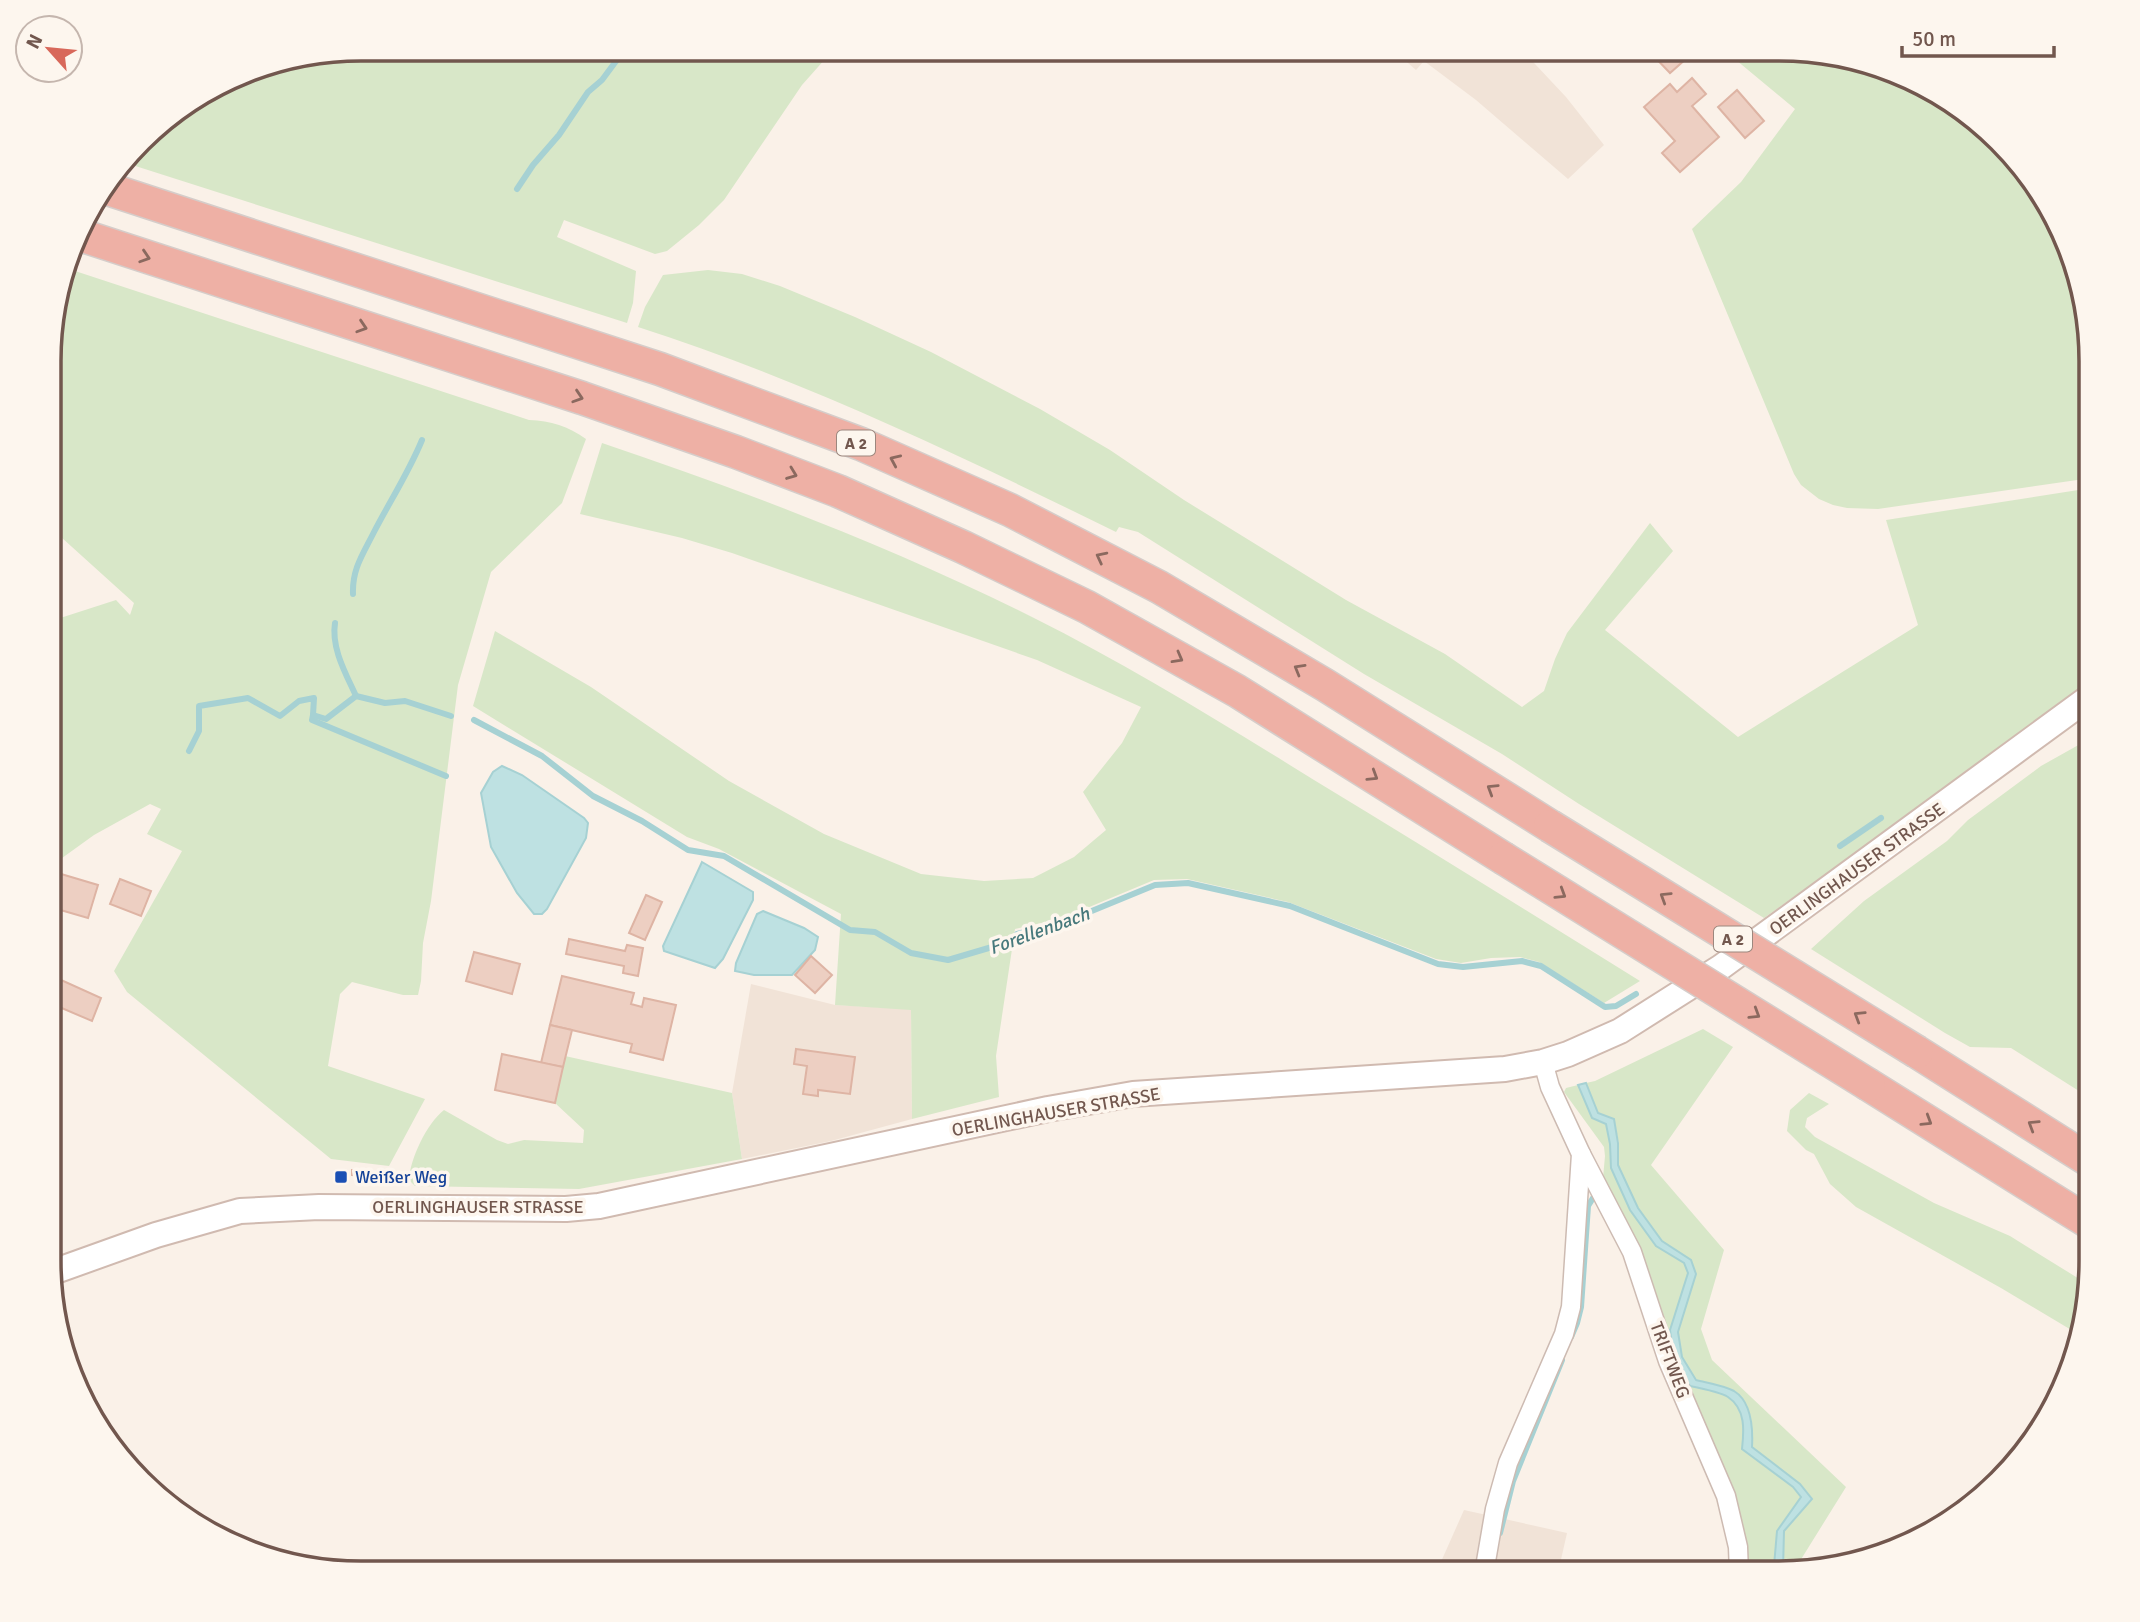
<svg xmlns="http://www.w3.org/2000/svg" width="2140" height="1622" viewBox="0 0 2140 1622" font-family="Signika,sans-serif">
<style>
.residential{fill:#f1e3d7}
.green{fill:#d8e7c8}
.water{fill:#bee1e2;stroke:#a6d1d3;stroke-width:2}
.lines{fill:none;stroke-linecap:round;stroke-linejoin:round}
.stream{stroke:#a6d1d3;stroke-width:6}
.building{fill:#edcfc2;stroke:#deb4a4;stroke-width:2}
.street-casing{stroke:#cdbbb2;stroke-width:21}
.secondary-casing{stroke:#d0bab0;stroke-width:28}
.highway-casing{stroke:#d5cdca;stroke-width:35}
.street{stroke:#fff;stroke-width:18}
.secondary{stroke:#fff;stroke-width:24}
.highway{stroke:#eeb0a5;stroke-width:32}
.highway-bridge-casing{stroke:#d5cdca;stroke-width:35;stroke-linecap:butt}
.highway-bridge{stroke:#eeb0a5;stroke-width:32}
.oneway{stroke:#8b695f}
.transit-dot{fill:#1a4fb4;stroke:#fdf6ee;stroke-width:2.5}
.labels{text-anchor:middle;stroke-width:7;stroke-linejoin:round;paint-order:stroke}
.shield{fill:#fdf6ee;stroke:#9c877e;stroke-width:2}
.shield-label{font-size:16px;font-weight:bold;fill:#72574e}
.street-label{font-size:18px;fill:#72574e;stroke:#fdf6ee}
.transit-label{font-size:18px;fill:#164399;stroke:#fdf6ee;text-anchor:start}
.water-label{font-size:19px;font-style:italic;fill:#47797c;stroke:#fdf6ee}
.rim{fill:none;stroke:#72574e;stroke-width:3.5}
</style>
<rect width="100%" height="100%" fill="#faf1e8"/>
<g class="residential">
<polygon points="1392,49 1522,50 1566,97 1604,145 1568,179 1476,100 1424,61 1416,70"/>
<polygon points="751,984 835,1005 911,1009 912,1119 831,1141 742,1159 732,1093"/>
<polygon points="1464,1510 1567,1533 1558,1573 1436,1573"/>
</g>
<g class="green">
<polygon points="361,49 834,49 802,85 724,200 699,225 667,251 655,254 564,220 557,237 636,271 633,303 627,323 126,163 156,126 260,66"/>
<polygon points="1724,50 1799,50 1898,73 1984,126 2059,223 2091,361 2091,478 1878,509 1847,508 1833,505 1819,499 1801,485 1794,474 1692,229 1741,182 1795,109"/>
<path d="M69 269 529 420C551 421 568 426 586 439L562 503 491 572 458 685 431 901 423 943 421 981 418 995H403L352 982 340 994 328 1066 425 1099 389 1166 331 1159 127 992 114 971 182 851 147 834 161 809 150 804 94 835 51 866V621L116 600 130 615 134 603 51 528 52 320Z"/>
<path d="M708 270 742 274 780 286 855 317 931 352 1040 409 1110 450 1184 500 1346 600 1445 654 1522 707 1544 691 1555 659 1567 633 1650 523 1673 551 1605 630 1738 737 1918 625 1886 520 2091 488V681L1975 768 1764 918 1579 804 1502 754 1364 674 1138 532 1119 527 1116 532C961 456 803 380 638 327L645 307 663 275Z"/>
<path d="M602 443C750 493 894 548 1034 618 1130 666 1222 723 1314 780 1423 846 1532 914 1640 981L1604 1003 1539 962 1520 957 1491 958 1461 963 1436 959 1288 902 1187 879 1154 880 1063 918 1015 929 996 1056 999 1097 912 1119 911 1010 835 1005 841 914 719 849 687 837 473 706 495 631 591 687 729 781 824 834 921 874 984 881 1033 878 1074 857 1106 830 1083 792 1122 743 1141 707 1037 660 732 553 682 538 580 514Z"/>
<polygon points="2082,743 2091,750 2090,1098 2011,1048 1970,1047 1945,1033 1811,949 1864,901 1947,841 1968,820 2041,766"/>
<path d="M1703 1029 1733 1047 1651 1165 1724 1250 1701 1329 1712 1360 1846 1487 1795 1569 1781 1573 1783 1570 1784 1531 1812 1499 1800 1484 1752 1447C1753 1428 1752 1402 1734 1391 1723 1385 1708 1383 1696 1380L1682 1357 1678 1332 1696 1274 1691 1260 1662 1241 1638 1208 1618 1165 1619 1144 1614 1119 1598 1113 1586 1083 1595 1081Z"/>
<path d="M565 1056 732 1093 742 1159 579 1189 415 1186 409 1180C410 1159 427 1123 444 1110L497 1140 508 1144 524 1140 583 1143 584 1130 555 1103Z"/>
<path d="M1578 1085 1592 1118 1606 1124 1610 1144 1611 1168 1656 1246 1684 1263 1688 1274 1670 1330 1690 1386C1700 1388 1721 1392 1728 1397 1746 1409 1744 1431 1742 1449L1793 1487 1802 1497 1777 1531 1774 1566 1770 1573H1745L1685 1389 1603 1178 1605 1156 1604 1147 1564 1092 1566 1088Z"/>
<polygon points="1809,1093 1829,1104 1807,1118 1805,1127 1815,1137 1934,1203 2010,1236 2089,1285 2078,1334 2001,1288 1856,1207 1830,1184 1814,1154 1806,1150 1787,1131 1790,1110"/>
</g>
<g class="water">
<polygon points="502,766 522,775 584,818 588,823 586,838 547,909 542,914 534,914 517,893 491,847 481,793 493,772"/>
<polygon points="702,862 753,892 753,900 723,959 715,968 664,951 663,946"/>
<polygon points="763,911 804,928 818,937 815,950 792,975 754,975 735,971 736,963 757,914"/>
<path d="M1586 1083 1598 1113 1614 1119 1618 1143V1165L1638 1208 1662 1241 1691 1260 1696 1274 1678 1332 1682 1357 1696 1380C1708 1383 1723 1385 1734 1391 1752 1402 1753 1428 1752 1447L1800 1484 1812 1499 1784 1531 1783 1570 1781 1573H1770L1774 1566 1777 1531 1801 1497 1793 1487 1742 1449C1744 1431 1746 1409 1728 1397 1720 1392 1700 1388 1690 1386L1674 1361 1670 1330 1688 1273 1684 1263 1656 1246 1630 1210 1611 1168 1610 1144 1606 1124 1592 1118 1578 1085Z"/>
</g>
<g class="lines">
<g class="stream">
<polyline points="517,189 533,165 559,135 588,92 602,80 625,49"/>
<path d="M353 594C352 569 363 554 374 532 390 501 409 472 422 440"/>
<path d="M335 623C331 648 346 674 356 696"/>
<polyline points="313,715 312,720 446,776"/>
<polyline points="474,720 542,756 593,796 642,821 688,850 724,856 850,930 875,932 911,953 948,960 1009,942 1017,934 1065,922 1155,885 1188,883 1290,906 1438,964 1463,967 1522,961 1541,966 1605,1007 1616,1006 1636,994"/>
<polyline points="189,751 199,731 199,706 248,698 280,716 299,701 314,698 313,715 326,719 356,696 385,703 405,701 451,716"/>
<polyline points="1840,846 1881,818"/>
<polyline points="1571,1337 1577,1323 1581,1307 1588,1206 1593,1198"/>
<polyline points="1500,1533 1513,1481 1562,1360"/>
</g>
</g>
<g class="building">
<polygon points="1648,50 1696,50 1670,73"/>
<polygon points="1692,78 1706,94 1692,106 1719,137 1680,172 1662,153 1675,141 1644,107 1670,84 1677,92"/>
<polygon points="1737,90 1764,121 1745,138 1718,107"/>
<polygon points="51,871 98,885 88,918 50,907"/>
<polygon points="120,879 151,891 141,916 110,904"/>
<polygon points="646,895 662,902 645,940 629,933"/>
<polygon points="569,939 625,951 627,945 643,948 638,976 623,973 624,966 566,954"/>
<polygon points="474,952 520,964 512,994 466,981"/>
<polygon points="811,956 832,975 815,993 795,975"/>
<polygon points="50,975 101,998 92,1021 50,1003"/>
<polygon points="562,976 634,993 631,1004 642,1007 644,998 676,1005 663,1060 630,1052 632,1044 550,1025"/>
<polygon points="550,1025 572,1030 563,1067 541,1063"/>
<polygon points="796,1049 855,1057 850,1094 818,1090 818,1096 803,1094 807,1066 794,1064"/>
<polygon points="502,1054 563,1067 555,1103 495,1090"/>
<polygon points="352,1170 367,1170 367,1176 352,1175"/>
</g>
<g class="lines">
<defs>
<g id="street">
<polyline points="1581,1154 1632,1252 1668,1361 1726,1496 1738,1547 1739,1573"/>
<polyline points="1484,1573 1495,1509 1508,1463 1564,1334 1571,1307 1581,1154 1550,1087 1543,1062"/>
</g>
<polyline id="secondary" points="50,1273 156,1235 240,1211 319,1207 566,1209 599,1206 1048,1109 1133,1094 1505,1069 1543,1062 1568,1054 1620,1031 1721,967 2091,696"/>
<g id="highway">
<polyline points="105,188 660,369 861,444 1010,510 1159,587 1325,685 1550,826"/>
<polyline points="80,235 582,398 736,452 838,491 963,547 1087,607 1237,691 1503,858"/>
<polyline points="1917,1052 2090,1161"/>
<polyline points="1869,1085 2090,1223"/>
</g>
</defs>
<use href="#street" class="street-casing"/>
<use href="#secondary" class="secondary-casing"/>
<use href="#highway" class="highway-casing"/>
<use href="#street" class="street"/>
<use href="#secondary" class="secondary"/>
<use href="#highway" class="highway"/>
<defs>
<g id="highway-bridge">
<polyline points="1550,826 1917,1052"/>
<polyline points="1503,858 1869,1085"/>
</g>
</defs>
<use href="#highway-bridge" class="highway-bridge-casing"/>
<use href="#highway-bridge" class="highway-bridge"/>
</g>
<defs><path id="oneway-chevron" d="M-2-3.5L2.5 0L-2 3.5" fill="none" stroke-width="1.6" stroke-linecap="round" stroke-linejoin="round" transform="scale(1.75)"/></defs>
<g class="oneway">
<use href="#oneway-chevron" transform="translate(145 257) rotate(18)"/>
<use href="#oneway-chevron" transform="translate(362 327) rotate(18)"/>
<use href="#oneway-chevron" transform="translate(578 397) rotate(18)"/>
<use href="#oneway-chevron" transform="translate(895 460) rotate(-156)"/>
<use href="#oneway-chevron" transform="translate(792 474) rotate(21)"/>
<use href="#oneway-chevron" transform="translate(1101 557) rotate(-153)"/>
<use href="#oneway-chevron" transform="translate(1178 658) rotate(29)"/>
<use href="#oneway-chevron" transform="translate(1299 669) rotate(-150)"/>
<use href="#oneway-chevron" transform="translate(1373 776) rotate(32)"/>
<use href="#oneway-chevron" transform="translate(1492 789) rotate(-148)"/>
<use href="#oneway-chevron" transform="translate(1561 894) rotate(32)"/>
<use href="#oneway-chevron" transform="translate(1665 897) rotate(-148)"/>
<use href="#oneway-chevron" transform="translate(1755 1014) rotate(32)"/>
<use href="#oneway-chevron" transform="translate(1859 1016) rotate(-148)"/>
<use href="#oneway-chevron" transform="translate(1927 1121) rotate(32)"/>
<use href="#oneway-chevron" transform="translate(2033 1125) rotate(-148)"/>
</g>
<rect class="transit-dot" x="334" y="1170" width="14" height="14" rx="3.5"/>
<g class="labels">
<g class="shield">
<rect x="837" y="430.5" width="38" height="25" rx="5"/>
<rect x="1714" y="926.5" width="38" height="25" rx="5"/>
</g>
<g class="shield-label">
<text x="856" y="449">A 2</text>
<text x="1733" y="945">A 2</text>
</g>
<g class="street-label">
<text transform="translate(1857 869) rotate(-36)" y="6">OERLINGHAUSER STRASSE</text>
<text transform="translate(1056 1112) rotate(-10)" y="6">OERLINGHAUSER STRASSE</text>
<text x="478" y="1213">OERLINGHAUSER STRASSE</text>
<text transform="translate(1670 1360) rotate(69)" y="6">TRIFTWEG</text>
</g>
<g class="transit-label">
<text x="355" y="1183">Weißer Weg</text>
</g>
<g class="water-label">
<text transform="translate(1039 930) rotate(-20)" y="7">Forellenbach</text>
</g>
</g>
<path d="M0 0H2140V1622H0ZM361 61H1779A300 300 0 0 1 2079 361V1261A300 300 0 0 1 1779 1561H361A300 300 0 0 1 61 1261V361A300 300 0 0 1 361 61Z" fill="#fdf6ee" fill-rule="evenodd"/>
<path class="rim" d="M361 61H1779A300 300 0 0 1 2079 361V1261A300 300 0 0 1 1779 1561H361A300 300 0 0 1 61 1261V361A300 300 0 0 1 361 61Z"/>
<g transform="translate(49 49) rotate(297)"><circle r="33" fill="#fdf6ee" stroke="#c5b6ae" stroke-width="2"/>
<path d="M0-5L12 26L0 18L-12 26Z" fill="#d8685a"/>
<text y="-10" font-size="19" font-weight="bold" text-anchor="middle" fill="#72574e">N</text>
</g>
<path d="M1902 46v10h152v-10" fill="none" stroke="#72574e" stroke-width="3.5"/>
<text x="1912" y="46" font-size="21" fill="#72574e" stroke="#fdf6ee" stroke-width="5" paint-order="stroke">50 m</text>
</svg>
